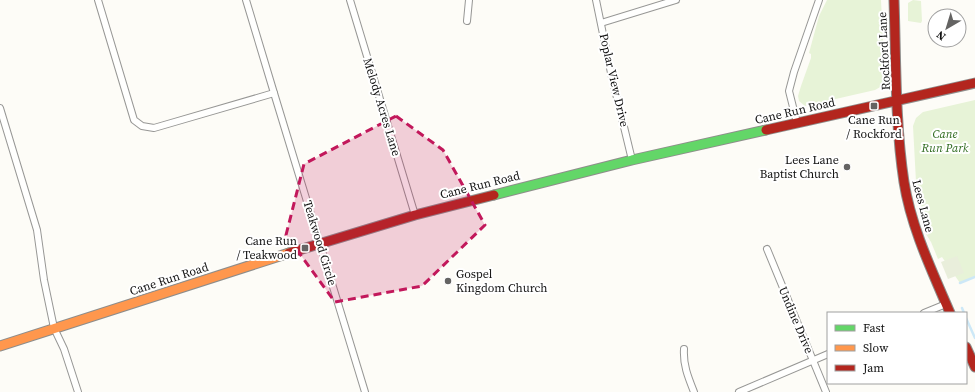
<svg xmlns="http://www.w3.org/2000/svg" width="975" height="392" viewBox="0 0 975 392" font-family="'Source Serif 4',serif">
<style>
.green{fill:#e7f3d7}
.cemetery{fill:#e9eedb}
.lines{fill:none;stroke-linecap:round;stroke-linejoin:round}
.stream{stroke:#cde8f7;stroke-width:2.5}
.street-casing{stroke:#979795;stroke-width:8}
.fast-casing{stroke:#8e8d8b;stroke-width:11}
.slow-casing{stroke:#8e8d8b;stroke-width:11}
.jam-casing{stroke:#8e8d8b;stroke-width:11}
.street{stroke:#fffffe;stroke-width:6}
.fast{stroke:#63d668;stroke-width:9}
.slow{stroke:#ff974d;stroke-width:9}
.jam{stroke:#b3261e;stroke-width:9}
.marked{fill:#c2185b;fill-opacity:0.2;stroke:#c2185b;stroke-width:3;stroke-dasharray:8 5;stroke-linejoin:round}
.poi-dot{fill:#646362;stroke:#fff;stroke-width:1.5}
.labels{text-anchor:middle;stroke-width:4;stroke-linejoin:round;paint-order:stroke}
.street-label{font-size:12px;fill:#111;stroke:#fff}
.poi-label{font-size:12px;fill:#111;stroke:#fff;text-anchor:end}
.park-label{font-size:12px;font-style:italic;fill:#2f6b1f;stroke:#fff}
</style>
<rect width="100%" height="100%" fill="#fdfcf7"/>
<g class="green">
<polygon points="827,0 881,0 885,79 882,86 875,90 805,106 799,101 798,96 801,86 811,58 811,54 809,53 819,16"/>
<polygon points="913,0 921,1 922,21 921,23 908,21 908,3"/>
<polygon points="975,100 975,277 960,283 942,257 938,259 931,242 924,231 916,182 913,126 916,118 923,112"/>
</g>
<polygon class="cemetery" points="957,256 964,273 948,279 941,262"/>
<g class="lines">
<g class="stream">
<polyline points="960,283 975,277"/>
<polyline points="962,308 964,313"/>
<polyline points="966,318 975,338"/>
</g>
<defs>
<g id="street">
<polyline points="98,0 134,120 142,126 154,128 274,93 246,0"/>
<polyline points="350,0 415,215"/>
<polyline points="596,0 611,73 632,160"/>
<polyline points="467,21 469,0"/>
<polyline points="601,23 676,0"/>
<polyline points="274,93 365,392"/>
<polyline points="0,108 37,230 44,280 54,328 64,349 78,392"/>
<polyline points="797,123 789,91 794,72 819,0"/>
<polyline points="767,249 826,392"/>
<polyline points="924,313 946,304"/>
<path d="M684 349C683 365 688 377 694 392"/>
<polyline points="739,392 828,354"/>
</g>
<polyline id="fast" points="494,195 632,160 766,130"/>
<polyline id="slow" points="0,346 289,253"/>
<g id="jam">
<path d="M894 0C896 58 895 124 904 182 911 227 932 271 950 313"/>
<polyline points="766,130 975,83"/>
<polyline points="289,253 415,215 494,195"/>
<polyline points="966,347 975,367"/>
</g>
</defs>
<use href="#street" class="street-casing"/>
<use href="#fast" class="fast-casing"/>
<use href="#slow" class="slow-casing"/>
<use href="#jam" class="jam-casing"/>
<use href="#street" class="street"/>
<use href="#fast" class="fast"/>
<use href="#slow" class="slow"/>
<use href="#jam" class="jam"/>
</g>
<path class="marked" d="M396 116 443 150 485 225 422 286 335 302 286 235 304 164Z"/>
<g class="poi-dot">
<rect x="870" y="102" width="8" height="8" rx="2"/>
<circle cx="847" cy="167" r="4"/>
<rect x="301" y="244" width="8" height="8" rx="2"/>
<circle cx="448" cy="281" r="4"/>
</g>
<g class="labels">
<g class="street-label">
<text transform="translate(884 51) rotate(-93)" y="4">Rockford Lane</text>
<text transform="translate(614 80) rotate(77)" y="4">Poplar View Drive</text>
<text transform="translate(382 107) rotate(73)" y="4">Melody Acres Lane</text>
<text transform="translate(795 111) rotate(-13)" y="4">Cane Run Road</text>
<text transform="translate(480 185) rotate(-14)" y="4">Cane Run Road</text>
<text transform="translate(923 206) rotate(75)" y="4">Lees Lane</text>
<text transform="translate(320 243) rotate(73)" y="4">Teakwood Circle</text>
<text transform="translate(169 279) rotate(-18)" y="4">Cane Run Road</text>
<text transform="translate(796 320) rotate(67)" y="4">Undine Drive</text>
</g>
<g class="poi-label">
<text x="874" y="124" text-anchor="middle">Cane Run<tspan x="874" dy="14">/ Rockford</tspan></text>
<text x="839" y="164">Lees Lane<tspan x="839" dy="14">Baptist Church</tspan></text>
<text x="297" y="245">Cane Run<tspan x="297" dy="14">/ Teakwood</tspan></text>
<text x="456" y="278" text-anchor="start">Gospel<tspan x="456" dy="14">Kingdom Church</tspan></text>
</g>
<g class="park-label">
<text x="945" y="138">Cane<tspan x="945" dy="14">Run Park</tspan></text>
</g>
</g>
<rect x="827" y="312" width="140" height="72" fill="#ffffff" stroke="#a0a0a0"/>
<rect x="835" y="325" width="20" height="6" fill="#63d668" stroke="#a0a0a0"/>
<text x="863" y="332" font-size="12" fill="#111111">Fast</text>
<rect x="835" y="345" width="20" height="6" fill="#ff974d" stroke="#a0a0a0"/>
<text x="863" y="352" font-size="12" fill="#111111">Slow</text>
<rect x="835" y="365" width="20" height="6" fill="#b3261e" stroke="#a0a0a0"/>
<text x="863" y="372" font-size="12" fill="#111111">Jam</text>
<g transform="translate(947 28) rotate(218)"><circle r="19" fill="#ffffff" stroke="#a0a0a0"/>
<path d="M0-3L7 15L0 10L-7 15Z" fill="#646362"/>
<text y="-6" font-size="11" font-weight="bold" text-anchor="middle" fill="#111111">N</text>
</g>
</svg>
